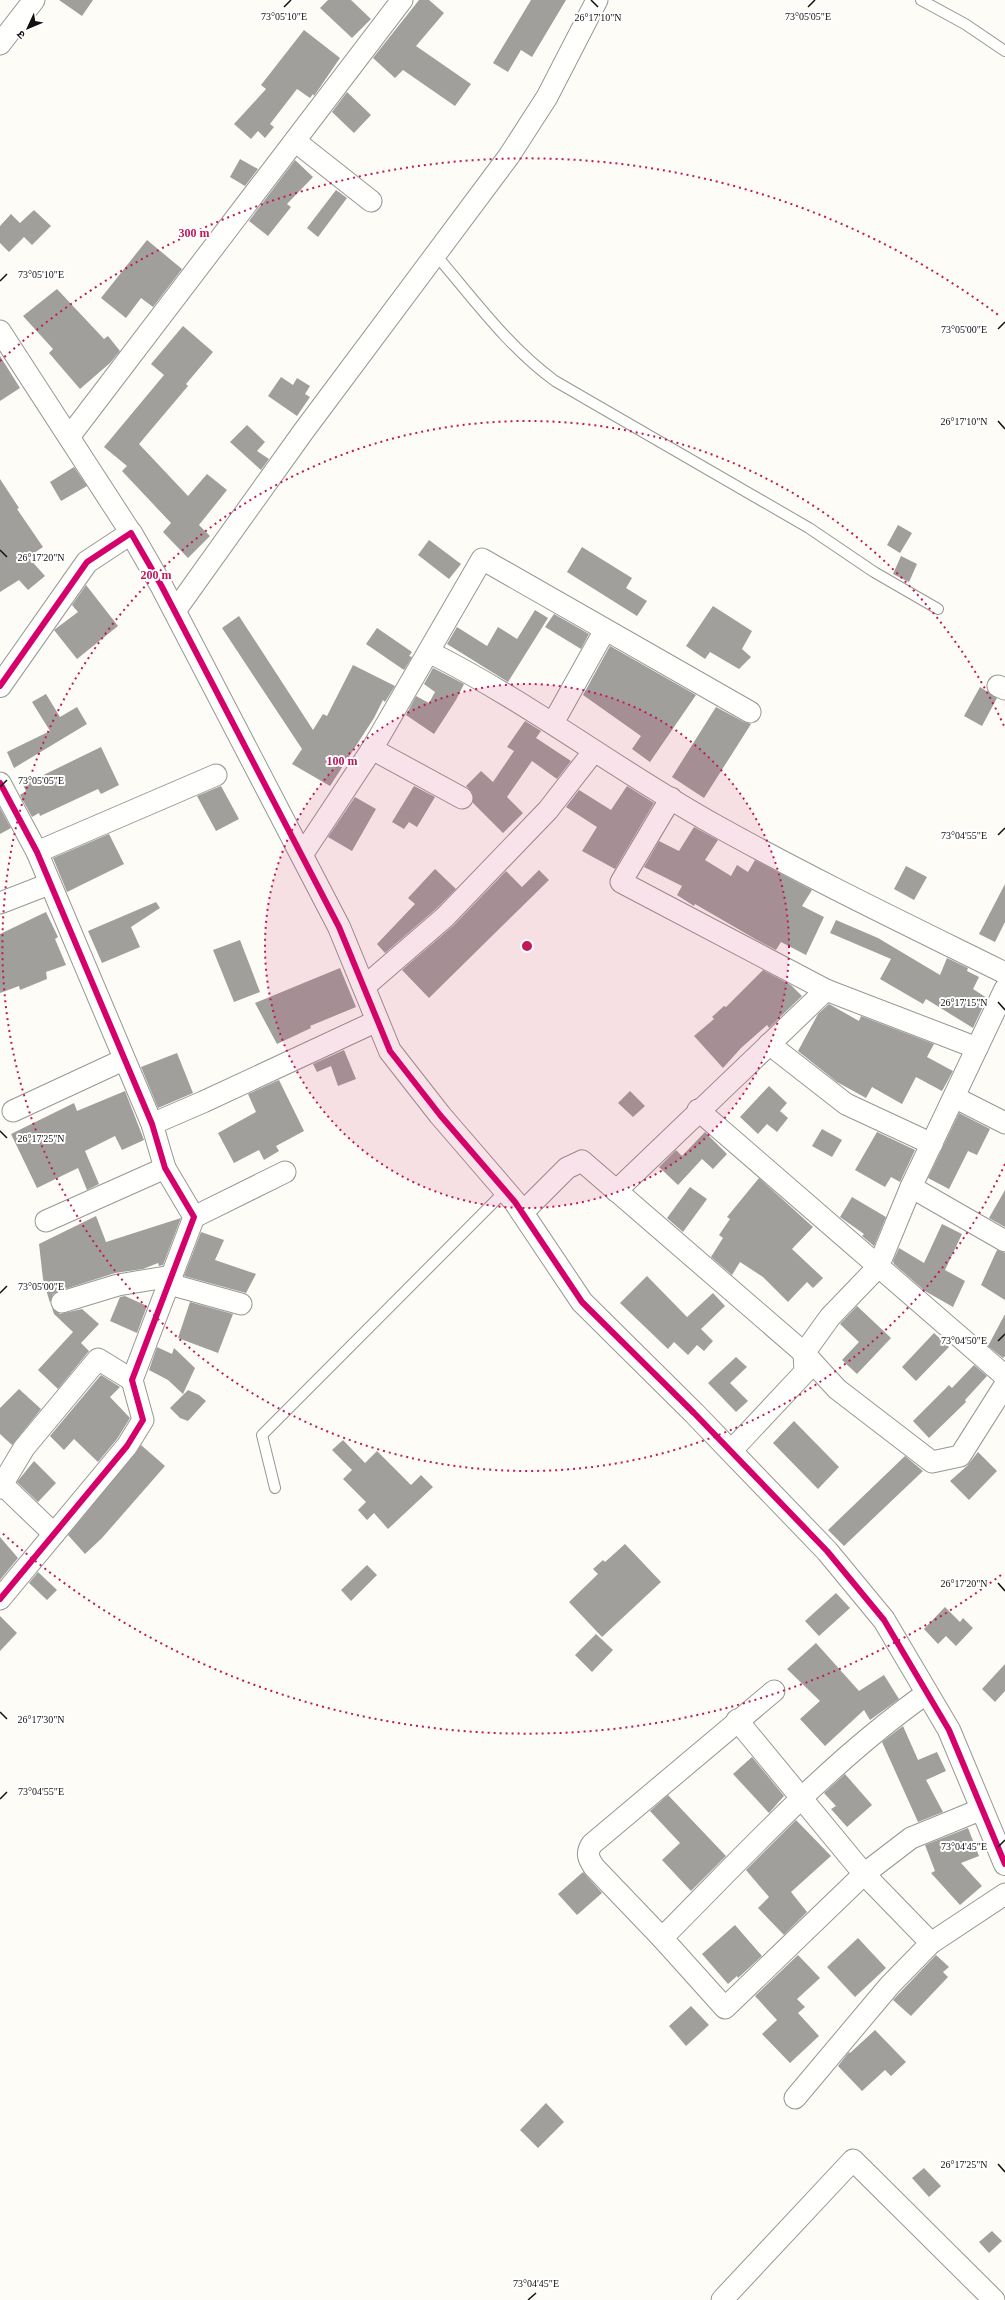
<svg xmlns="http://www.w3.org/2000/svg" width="1005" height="2300" viewBox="0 0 1005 2300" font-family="'Times New Roman','Noto Sans Devanagari',serif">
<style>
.building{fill:#a19f9c}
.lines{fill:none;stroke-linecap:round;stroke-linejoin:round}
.service-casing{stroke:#979795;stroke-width:12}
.minor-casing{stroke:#979795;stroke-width:23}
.tertiary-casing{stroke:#979795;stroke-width:24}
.service{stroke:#fffffe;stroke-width:10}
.minor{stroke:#fffffe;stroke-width:21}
.tertiary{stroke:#fffffe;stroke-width:22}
.cycleway-casing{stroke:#fff;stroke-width:8}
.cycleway{stroke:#d6006c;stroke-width:6}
.ticks{fill:none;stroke:#111;stroke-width:1.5}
.ring{fill:none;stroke:#c2185b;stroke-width:2;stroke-dasharray:2 4}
.ticks-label{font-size:10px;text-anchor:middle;fill:#111;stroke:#fff;stroke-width:4;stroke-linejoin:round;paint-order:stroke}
.centre{fill:#c2185b;stroke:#fff;stroke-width:2}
.ring-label{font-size:12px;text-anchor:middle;font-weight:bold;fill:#c2185b;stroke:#fff;stroke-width:4;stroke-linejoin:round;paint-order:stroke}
</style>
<rect width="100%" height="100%" fill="#fdfcf7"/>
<g class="building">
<polygon points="59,0 93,0 82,16"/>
<polygon points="328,0 351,0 371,19 352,38 320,8"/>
<polygon points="419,0 429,0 444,13 416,46 471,84 455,106 403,70 395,78 373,58"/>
<polygon points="531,0 566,0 532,57 521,50 508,72 493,63"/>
<polygon points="304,30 340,58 314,96 313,94 310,98 297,89 270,124 274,127 265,138 258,131 251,139 234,124 266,89 261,85"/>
<polygon points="347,92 371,115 354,133 332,112"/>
<polygon points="240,159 258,169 245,186 230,177"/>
<polygon points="295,160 313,177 287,204 291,207 268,236 249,221"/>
<polygon points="336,190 347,198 318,237 307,228"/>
<polygon points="34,210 51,226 32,245 24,237 9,252 0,243 0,226 11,214 20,223"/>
<polygon points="147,240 182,269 153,307 141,298 126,318 101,298"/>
<polygon points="57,289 104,339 108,336 120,351 110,363 80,389 49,353 53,349 23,316"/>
<polygon points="183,326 213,352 186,384 188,386 139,444 188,496 207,474 227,490 199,525 210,536 188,558 163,532 171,523 122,471 127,466 104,447 164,375 151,364"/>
<polygon points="0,356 20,388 0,401"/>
<polygon points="281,377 293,385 297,378 310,386 305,394 310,397 297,416 268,396"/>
<polygon points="247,425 265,442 257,451 269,459 261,470 230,442"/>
<polygon points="74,467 87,486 61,501 50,482"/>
<polygon points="0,479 19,508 17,509 43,547 28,557 45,576 28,590 19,580 0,592"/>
<polygon points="898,525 912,533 900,553 887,545"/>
<polygon points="429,540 461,564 449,579 418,555"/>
<polygon points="582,547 632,578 626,588 647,601 637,616 567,572"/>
<polygon points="901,556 917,564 909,582 893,574"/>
<polygon points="86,585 118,626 77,659 54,630 78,612 72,605"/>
<polygon points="713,606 752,631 742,649 751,657 739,669 710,652 705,659 686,646"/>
<polygon points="535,610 548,618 508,682 447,644 457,627 487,646 498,627 517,639"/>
<polygon points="554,614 589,634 581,649 545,627"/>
<polygon points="239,616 313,730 323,714 327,716 353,665 395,686 385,702 383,700 374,718 330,786 292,764 302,749 222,628"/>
<polygon points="377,628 412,652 409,656 412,657 404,670 366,644"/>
<polygon points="610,646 696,695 650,762 632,749 641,736 583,695"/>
<polygon points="433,668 464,684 456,700 434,734 406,715 416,696 429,703 435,692 424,684"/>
<polygon points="980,687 997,698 982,726 964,716"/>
<polygon points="46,694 60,717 77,707 87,724 14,768 7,752 50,731 32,702"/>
<polygon points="716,707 744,722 751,724 704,798 672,777"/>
<polygon points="525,721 541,731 536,738 571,761 557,779 532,761 507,797 523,813 503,833 473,803 472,792 466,786 481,771 493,782 514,751 507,747"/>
<polygon points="101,747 119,785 101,794 98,789 40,816 39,813 32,817 20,795 26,791 23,785"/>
<polygon points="221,786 239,819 216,831 197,796"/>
<polygon points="414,786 435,797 417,827 409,822 404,829 392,822"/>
<polygon points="627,786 654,803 615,869 582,851 597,827 566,807 579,790 611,810"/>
<polygon points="355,797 376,809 352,851 328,837"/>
<polygon points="0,808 11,828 0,834"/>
<polygon points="694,827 718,840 705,860 731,876 737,865 748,872 755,860 812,890 802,906 824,917 806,955 781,942 776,950 757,940 695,904 694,906 677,895 682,886 644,867 659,841 679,851"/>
<polygon points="109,834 124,864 67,892 53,858"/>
<polygon points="906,866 927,877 914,900 894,889"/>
<polygon points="435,869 456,889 437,908 385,953 377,944 415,904 408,898"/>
<polygon points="539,870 549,880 429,998 402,970 454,925 506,871 522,887"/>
<polygon points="1005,884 1005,922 995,942 979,934"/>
<polygon points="156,902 160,908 131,927 140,947 102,963 88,931"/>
<polygon points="46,912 58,937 55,939 66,965 46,972 47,979 20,990 19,986 0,993 0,934"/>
<polygon points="836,920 878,938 940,975 947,958 968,968 967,971 979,977 973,989 987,998 973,1028 926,999 923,1004 880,979 891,959 830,933"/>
<polygon points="240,940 260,992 234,1002 213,950"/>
<polygon points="340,968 356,1007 310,1026 311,1028 277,1044 255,1003"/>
<polygon points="763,970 791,985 802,996 769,1028 767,1025 741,1048 723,1068 694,1036 714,1019 712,1017 724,1006 726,1007"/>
<polygon points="829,1004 859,1021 861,1016 934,1044 927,1057 953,1071 942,1091 916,1077 902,1104 872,1087 866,1098 837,1082 798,1051 818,1014"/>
<polygon points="344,1050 356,1079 338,1086 331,1066 317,1072 313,1064"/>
<polygon points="177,1053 193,1093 158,1108 141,1067"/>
<polygon points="279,1080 304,1131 276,1146 279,1151 264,1160 259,1150 234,1163 218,1133 256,1112 248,1094"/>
<polygon points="769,1086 787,1103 780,1111 788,1118 777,1132 767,1124 758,1134 740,1117"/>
<polygon points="125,1091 144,1140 122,1150 115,1136 85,1151 99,1184 87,1190 78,1168 37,1188 11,1134 74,1103 77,1111"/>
<polygon points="630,1091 645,1106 633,1117 618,1103"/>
<polygon points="959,1113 990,1129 977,1155 968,1151 949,1189 928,1178"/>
<polygon points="822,1129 842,1140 832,1157 812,1146"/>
<polygon points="705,1132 727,1154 713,1169 702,1159 678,1185 659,1167 676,1150 682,1156"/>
<polygon points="877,1132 915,1150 900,1182 891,1177 885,1187 855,1170"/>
<polygon points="759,1178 813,1227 792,1249 823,1278 813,1288 807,1282 788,1302 763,1277 740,1262 732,1275 711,1257 723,1238 719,1235 730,1219 727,1217"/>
<polygon points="690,1187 707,1199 683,1232 667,1218"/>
<polygon points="1005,1190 1005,1227 989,1218"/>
<polygon points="852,1197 886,1217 874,1246 862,1236 864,1234 840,1217"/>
<polygon points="96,1216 106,1242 181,1218 163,1265 159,1266 158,1263 143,1269 115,1273 59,1291 53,1294 50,1303 43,1279 39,1244"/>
<polygon points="942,1224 962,1234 945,1270 965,1281 953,1307 925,1291 894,1264 893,1261 899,1248 924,1263"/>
<polygon points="201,1232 224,1240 215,1260 256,1274 246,1293 184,1276"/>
<polygon points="997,1250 1005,1253 1005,1300 981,1285"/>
<polygon points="647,1276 687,1317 713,1293 725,1306 701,1329 713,1341 704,1351 697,1345 688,1355 674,1342 668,1349 620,1303"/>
<polygon points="125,1296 147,1306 137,1333 110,1321 120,1297"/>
<polygon points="190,1302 233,1314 218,1353 178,1338"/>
<polygon points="857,1306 891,1338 857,1374 842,1360 859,1342 840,1324"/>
<polygon points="52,1308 60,1314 82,1309 99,1324 81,1343 89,1351 58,1389 38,1370 73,1332 54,1314"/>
<polygon points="1005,1314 1005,1356 1003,1358 988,1346"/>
<polygon points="934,1333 949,1347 916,1381 902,1367"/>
<polygon points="157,1347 172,1354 174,1348 195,1368 183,1394 168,1380 149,1370"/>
<polygon points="736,1357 747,1367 730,1383 748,1401 736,1412 708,1383"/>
<polygon points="974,1365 987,1376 965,1400 966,1402 929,1438 913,1421 949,1385 952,1388"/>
<polygon points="101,1375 120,1387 110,1397 130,1418 117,1439 98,1462 74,1439 64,1450 50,1436"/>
<polygon points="19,1389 41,1409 12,1445 0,1434 0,1408"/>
<polygon points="188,1390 199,1395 206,1401 188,1421 180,1418 170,1408"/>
<polygon points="794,1421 839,1467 818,1489 773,1443"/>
<polygon points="343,1440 365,1463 377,1451 411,1485 421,1475 433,1487 388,1529 374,1513 367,1520 358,1510 366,1502 343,1479 352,1470 332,1450"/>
<polygon points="141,1445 165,1466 102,1538 85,1554 68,1535"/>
<polygon points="978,1452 997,1471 969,1500 950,1481 967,1466"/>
<polygon points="905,1456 923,1471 844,1546 828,1530"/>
<polygon points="34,1461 56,1483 38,1502 17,1482"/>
<polygon points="0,1537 18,1558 0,1580"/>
<polygon points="625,1544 661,1582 602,1637 569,1602 598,1574 593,1569 603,1560 605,1562"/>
<polygon points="367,1565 377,1575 351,1601 341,1590"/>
<polygon points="38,1572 57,1590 47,1600 29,1583"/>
<polygon points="836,1593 850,1608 819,1636 805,1621"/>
<polygon points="945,1607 960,1622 963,1618 973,1628 956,1646 946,1636 938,1644 924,1629"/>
<polygon points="0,1616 17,1633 0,1651"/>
<polygon points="596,1634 613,1650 592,1672 575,1655"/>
<polygon points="816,1643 859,1691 884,1675 899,1699 870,1720 864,1710 825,1746 800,1719 820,1701 787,1669"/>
<polygon points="1005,1664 1005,1691 995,1702 982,1689"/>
<polygon points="903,1726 918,1760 937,1752 946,1771 926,1780 943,1812 918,1822 882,1742"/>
<polygon points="752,1757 784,1796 769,1813 733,1774"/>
<polygon points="845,1774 872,1805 847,1827 831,1809 836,1806 824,1793"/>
<polygon points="668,1795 726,1856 691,1891 662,1860 680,1843 650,1811"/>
<polygon points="796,1820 831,1856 791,1892 807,1912 784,1935 758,1908 769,1897 746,1870"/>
<polygon points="968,1828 979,1856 961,1863 982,1886 960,1905 931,1873 935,1871 925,1845"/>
<polygon points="583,1872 602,1893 577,1915 558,1894"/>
<polygon points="735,1925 762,1956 738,1978 737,1976 728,1984 702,1954"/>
<polygon points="858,1938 886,1968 855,1997 827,1967"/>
<polygon points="798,1955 820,1978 797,1999 805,2007 798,2013 819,2036 790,2063 762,2034 777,2020 755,1996"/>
<polygon points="936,1955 949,1967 943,1972 948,1977 911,2016 893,2000"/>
<polygon points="691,2006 709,2025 686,2046 669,2026"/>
<polygon points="875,2030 906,2062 891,2076 885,2070 862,2091 838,2066 849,2052 850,2053"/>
<polygon points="546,2103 564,2122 538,2148 520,2130"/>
<polygon points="924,2168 941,2186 929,2197 912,2178"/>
<polygon points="992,2231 1002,2241 989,2253 979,2242"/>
</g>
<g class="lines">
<defs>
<g id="service">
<polyline points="921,0 965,24 1005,51"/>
<path d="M435 254C473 298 508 347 555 381L809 528 874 572 938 609"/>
<polyline points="275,1488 262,1435 505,1191"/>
</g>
<g id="minor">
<polyline points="0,44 34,0"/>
<polyline points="295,141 371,201"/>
<polyline points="0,331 131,533"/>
<polyline points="69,437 402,0"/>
<polyline points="175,611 303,432 509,156 547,97 597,0"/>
<path d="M429 652C529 702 618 771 715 825 810 878 908 925 1005 973"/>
<polyline points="998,686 1005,689"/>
<polyline points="553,723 605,630"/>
<polyline points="372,749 462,798"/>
<polyline points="0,783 37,852 152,1124 165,1168 194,1217 132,1380 143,1420 127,1446 0,1599"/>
<polyline points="671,798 621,882 826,990 977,1048"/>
<polyline points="37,852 216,775"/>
<polyline points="302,855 372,749 482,559 750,712"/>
<polyline points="0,903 49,884"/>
<polyline points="364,987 445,917 548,810 594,751"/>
<polyline points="769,1044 846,1104 932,1144"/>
<polyline points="954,1097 1005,1123"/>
<polyline points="698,1110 1005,1376"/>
<polyline points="13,1111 123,1060"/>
<polyline points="152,1124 203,1102 377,1021"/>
<polyline points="911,1187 1005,1241"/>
<polyline points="616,1191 826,990"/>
<polyline points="522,1213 567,1168 582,1161 804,1353 837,1389 932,1462 960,1456 1005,1385"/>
<polyline points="194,1217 285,1172"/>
<polyline points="46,1221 165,1168"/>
<polyline points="169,1284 241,1304"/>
<polyline points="62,1302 118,1285 172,1276"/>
<polyline points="731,1451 805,1372 804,1353 830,1317 878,1267 911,1187 1005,989"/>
<polyline points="3,1485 54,1534"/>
<polyline points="0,1488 24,1448 98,1359 132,1380"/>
<path d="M774 1691 592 1844C586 1853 588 1858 594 1867L662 1938 725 2008 864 1874 911 1838 982 1809"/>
<polyline points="737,1720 864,1874 931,1943"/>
<path d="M662 1938C747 1853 829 1762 927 1693"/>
<polyline points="795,2098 890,1985 931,1943 1005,1894"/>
<polyline points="722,2300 853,2160 994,2300"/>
</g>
<polyline id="tertiary" points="0,686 87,562 131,533 161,585 339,927 390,1051 440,1115 515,1202 582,1302 694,1413 827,1551 884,1620 949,1730 1005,1864"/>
</defs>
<use href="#service" class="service-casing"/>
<use href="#minor" class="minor-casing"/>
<use href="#tertiary" class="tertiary-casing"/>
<use href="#service" class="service"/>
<use href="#minor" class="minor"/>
<use href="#tertiary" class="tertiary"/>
<defs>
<g id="cycleway">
<polyline points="0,686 87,562 131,533 161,585 339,927 390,1051 440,1115 515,1202 582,1302 694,1413 827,1551 884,1620 949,1730 1005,1864"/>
<polyline points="0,783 37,852 152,1124 165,1168 194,1217 132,1380 143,1420 127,1446 0,1599"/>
</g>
</defs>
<use href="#cycleway" class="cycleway-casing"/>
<use href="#cycleway" class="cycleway"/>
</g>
<path class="ticks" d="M591 0 598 7M284 7 291 0M808 7 815 0M0 281 7 274M998 329 1005 322M998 421 1005 429M0 550 7 557M0 787 7 780M998 835 1005 828M998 1002 1005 1010M0 1131 7 1138M0 1293 7 1286M998 1341 1005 1334M998 1583 1005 1591M0 1712 7 1719M0 1799 7 1792M998 1847 1005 1840M998 2164 1005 2172M528 2300 536 2293"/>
<circle cx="527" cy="946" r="262" fill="#c2185b" fill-opacity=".12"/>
<g class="ring">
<circle cx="527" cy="946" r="262"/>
<path d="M1005 1164A525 525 0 1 1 1005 728"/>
<path d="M1001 1575A787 787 0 0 1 0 1531M0 361A787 787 0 0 1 1001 317"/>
</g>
<g class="ticks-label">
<text x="284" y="20">73°05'10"E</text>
<text x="808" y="20">73°05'05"E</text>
<text x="598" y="21">26°17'10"N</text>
<text x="41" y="278">73°05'10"E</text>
<text x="964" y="333">73°05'00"E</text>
<text x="964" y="425">26°17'10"N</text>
<text x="41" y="561">26°17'20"N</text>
<text x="41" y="784">73°05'05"E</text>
<text x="964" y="839">73°04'55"E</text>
<text x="964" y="1006">26°17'15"N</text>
<text x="41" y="1142">26°17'25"N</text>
<text x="41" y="1290">73°05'00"E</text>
<text x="964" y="1344">73°04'50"E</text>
<text x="964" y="1587">26°17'20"N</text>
<text x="41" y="1723">26°17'30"N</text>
<text x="41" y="1795">73°04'55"E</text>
<text x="964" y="1850">73°04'45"E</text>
<text x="964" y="2168">26°17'25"N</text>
<text x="536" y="2287">73°04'45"E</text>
</g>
<circle cx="527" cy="946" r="6" class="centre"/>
<g class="ring-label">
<text x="194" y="237">300 m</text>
<text x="156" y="579">200 m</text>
<text x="342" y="765">100 m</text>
</g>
<g transform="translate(28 28) rotate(226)" stroke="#ffffff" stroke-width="3" paint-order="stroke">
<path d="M0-3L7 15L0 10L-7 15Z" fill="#111111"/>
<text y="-6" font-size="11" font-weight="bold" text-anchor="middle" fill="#111111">उ</text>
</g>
</svg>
